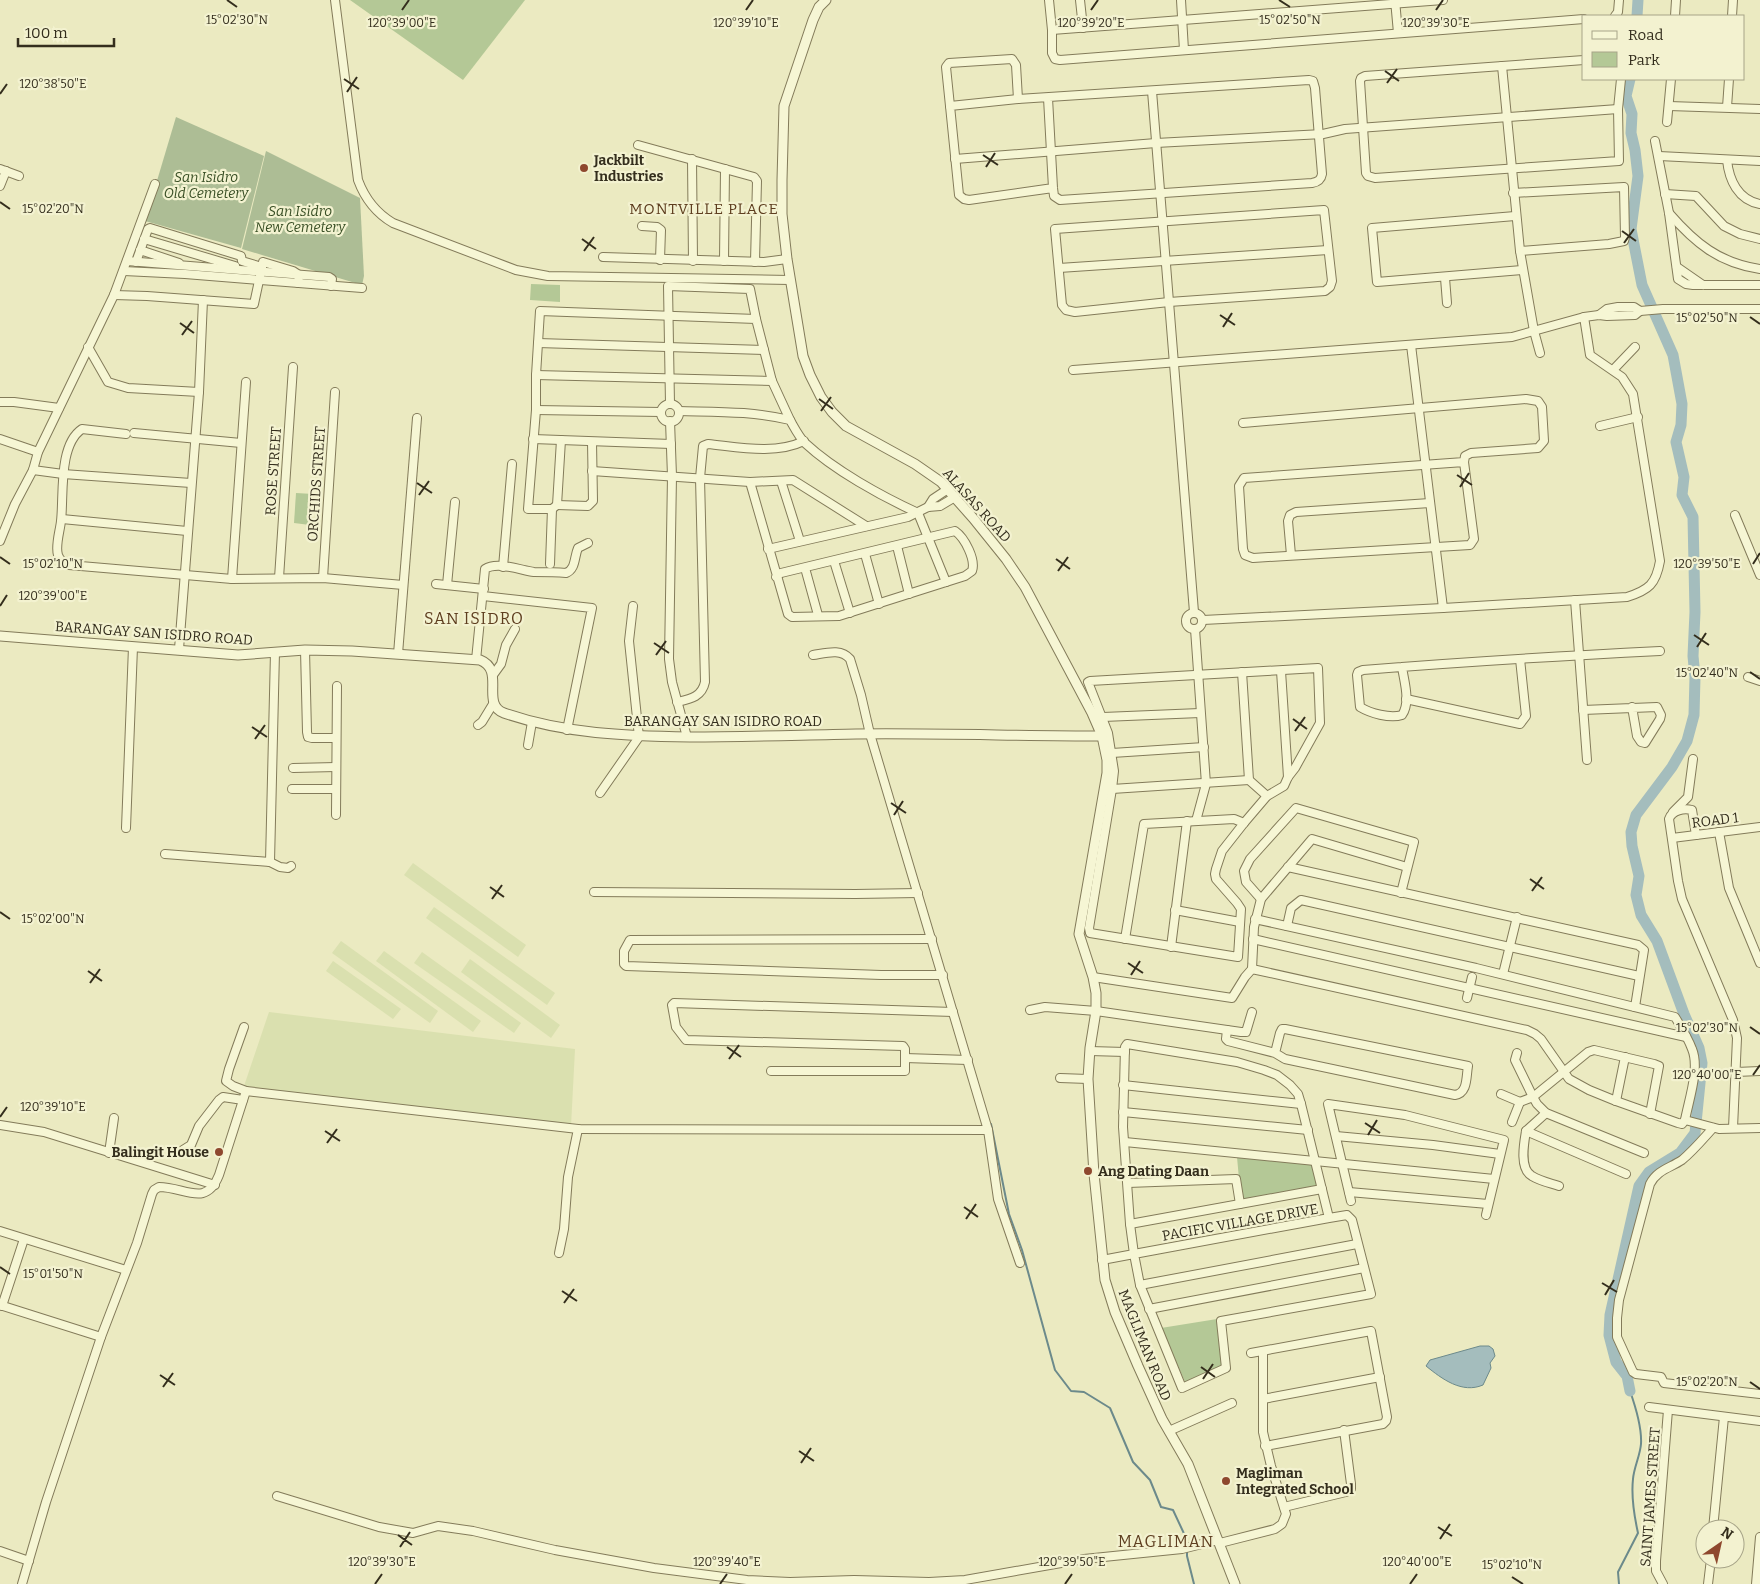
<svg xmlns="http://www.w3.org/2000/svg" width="1760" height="1584" viewBox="0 0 1760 1584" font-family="Bitter,serif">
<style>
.farmland{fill:#dae0af}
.green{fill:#b4c896}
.cemetery{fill:#adbd95}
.water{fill:#a4bdbd;stroke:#6c8a8b}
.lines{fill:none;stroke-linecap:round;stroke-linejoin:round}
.stream{stroke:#6c8a8b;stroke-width:2}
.river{stroke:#a4bdbd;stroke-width:11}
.minor-casing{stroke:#837b5a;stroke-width:10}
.tertiary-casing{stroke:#837b5a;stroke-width:11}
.minor{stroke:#f6f6d4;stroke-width:8}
.tertiary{stroke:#f6f6d4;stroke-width:9}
.ticks{fill:none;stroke:#342e1d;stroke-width:2}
.poi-dot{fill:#8e482e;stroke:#f3f2d0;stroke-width:2}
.labels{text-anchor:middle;stroke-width:4.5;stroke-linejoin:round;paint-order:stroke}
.poi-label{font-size:14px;font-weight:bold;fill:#342e1d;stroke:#f3f2d0;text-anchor:start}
.park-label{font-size:14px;font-style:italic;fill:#394f25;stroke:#f3f2d0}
.street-label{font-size:14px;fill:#342e1d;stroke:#f3f2d0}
.neighbourhood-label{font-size:15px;letter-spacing:1px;fill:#5e3e1f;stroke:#f3f2d0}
.quarter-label{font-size:16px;letter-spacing:1px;fill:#5e3e1f;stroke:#f3f2d0}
.ticks-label{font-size:12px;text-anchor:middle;fill:#342e1d;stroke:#f3f2d0;stroke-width:4.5;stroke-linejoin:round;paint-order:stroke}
</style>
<rect width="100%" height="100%" fill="#ebeac1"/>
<g class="farmland">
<polygon points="413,863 526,945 518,957 404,875"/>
<polygon points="434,907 555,993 547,1005 426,918"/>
<polygon points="341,941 438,1011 430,1023 332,953"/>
<polygon points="384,951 481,1021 473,1032 376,961"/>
<polygon points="422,952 521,1023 514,1033 414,963"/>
<polygon points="470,959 560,1025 551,1038 461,972"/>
<polygon points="333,961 401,1009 393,1019 326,971"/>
<polygon points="269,1012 575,1049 571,1126 243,1089"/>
</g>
<g class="green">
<polygon points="350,0 525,0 463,80"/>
<polygon points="531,284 560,285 560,302 530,300"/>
<polygon points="296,493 313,494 310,525 294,523"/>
<polygon points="1237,1157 1312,1163 1318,1187 1241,1201"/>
<polygon points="1217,1319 1224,1367 1186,1384 1161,1328"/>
</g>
<g class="cemetery">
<polygon points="176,117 264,156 241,248 145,221"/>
<polygon points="266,151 360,198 364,276 362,285 242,249"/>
</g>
<path class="water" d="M1480 1346H1489L1493 1349 1495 1356 1490 1363 1491 1368 1483 1385C1462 1394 1442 1379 1426 1366L1430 1360Z"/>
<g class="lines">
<g class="stream">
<polyline points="991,1124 1009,1214 1022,1250 1055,1370 1071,1391 1084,1392 1110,1408 1133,1462 1150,1480 1161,1507 1173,1510 1187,1540 1187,1545"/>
<polyline points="1187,1550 1187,1556 1194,1584"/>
<path d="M1619 1584 1618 1572 1638 1533C1634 1515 1631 1497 1633 1479 1634 1467 1640 1456 1641 1444 1642 1427 1636 1408 1630 1391"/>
</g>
<g class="river">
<polyline points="1637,16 1638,0"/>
<polyline points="1630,79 1626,96 1632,114 1631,133 1635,150 1638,176 1631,229 1642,285 1673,355 1682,404 1681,425 1676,442 1684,477 1682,495 1693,517 1695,612 1693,656 1695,677 1694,715 1687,741 1672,767 1636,815 1631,832 1632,846 1639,876 1636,895 1641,915 1657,941 1684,1014 1699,1048 1702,1063 1695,1133 1680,1153 1649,1172 1639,1186 1610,1315 1609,1335 1616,1362 1627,1376 1630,1391"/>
</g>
<defs>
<g id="minor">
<path d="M335 0 358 180C365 199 376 213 393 223L516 270 548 276 790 280"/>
<polyline points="1049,0 1052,30 1052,53 1055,59 1060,60 1584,19"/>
<polyline points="1080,0 1083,28"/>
<polyline points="1181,0 1184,50"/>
<polyline points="1395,0 1398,33"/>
<polyline points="1615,16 1618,12 1619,0"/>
<polyline points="1675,16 1676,0"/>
<polyline points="1732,16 1733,0"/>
<polyline points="1052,30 1443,0"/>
<polyline points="1584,60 1365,76 1361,78 1360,81 1366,173 1368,176 1375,178 1619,161 1618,109 1621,79"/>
<polyline points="1502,66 1520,251 1534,331 1540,353"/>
<polyline points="1152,91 1194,612"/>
<path d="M1048 98 1053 188 1054 196 1060 200 1312 183C1318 182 1321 180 1322 174L1315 88 1313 81 1309 80 1018 99 950 106 959 195 964 199 969 200 1053 188"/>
<polyline points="950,106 946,67 949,63 1012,59 1016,65 1018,99"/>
<polyline points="1669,106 1760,109"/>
<polyline points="1727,107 1729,79"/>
<polyline points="1667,122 1671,79"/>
<polyline points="1655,141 1669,213 1678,279 1686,284 1693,285 1760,285"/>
<polyline points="638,145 754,177 757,181 755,262"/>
<polyline points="1659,156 1760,161"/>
<polyline points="692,159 693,261"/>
<polyline points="955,159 1156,143 1323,134 1345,129 1618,109"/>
<path d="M1727 160C1729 180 1738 200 1760 204"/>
<polyline points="0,169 19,176"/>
<polyline points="0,186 6,171"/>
<polyline points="1513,193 1624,187 1625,237 1624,241 1609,244 1520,251"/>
<polyline points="1665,194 1696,196 1724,226 1740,234 1760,239"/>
<polygon points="1324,210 1332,281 1330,287 1325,291 1169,302 1075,312 1066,310 1062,305 1055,229"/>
<path d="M1669 213C1695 243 1719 263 1760 269"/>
<polyline points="1515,216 1372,228 1377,282 1522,270"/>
<polyline points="642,226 657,227 661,230 660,260"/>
<polyline points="144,239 235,266"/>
<polyline points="140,250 179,263"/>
<polyline points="603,257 764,262 787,259"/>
<polyline points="127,261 329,277 332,279 331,286"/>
<polyline points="724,261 725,169"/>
<polyline points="136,262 148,229 150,228 241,256 242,261 262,267"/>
<polyline points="1677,267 1703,285"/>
<polyline points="1059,268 1328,250"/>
<polyline points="124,271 185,274 362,288"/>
<polyline points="1445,278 1447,303"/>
<polyline points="114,295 147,296 254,304 263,262 293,271 299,275 298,283"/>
<polyline points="1599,315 1607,309 1618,307 1634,307 1640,311 1663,309 1760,309"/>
<polyline points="538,343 764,350"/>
<polyline points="1411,345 1443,608"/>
<polyline points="88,347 108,382 128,388 199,392"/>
<polyline points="1073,370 1512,337 1584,317 1599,315 1607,316 1635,315 1640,311"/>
<polyline points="1613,370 1635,347"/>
<polyline points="536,375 772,381"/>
<polyline points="0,402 14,402 59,408"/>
<polyline points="670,404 668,286 750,289 756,319"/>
<circle cx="670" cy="413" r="9"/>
<polyline points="536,410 661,412"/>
<path d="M679 411C716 412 753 411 790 420 794 427 799 437 805 443 834 470 881 496 918 513L946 582"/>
<polyline points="670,421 672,476 669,659 672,682 687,737"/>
<polyline points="1243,423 1526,399 1538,401 1542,407 1544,441 1538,448 1471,453 1465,456 1464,462 1474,539 1470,545 1253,558 1245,555 1243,549 1239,486 1244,478 1464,462"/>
<polyline points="1600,426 1638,417"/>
<polyline points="134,433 241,443"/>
<path d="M126 434 82 429C58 445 64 496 61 521 60 531 55 546 58 555 60 561 64 563 69 565L232 579 323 578 403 585"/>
<polyline points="0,439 38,452"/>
<polyline points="533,439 671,444"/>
<polyline points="33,470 63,474 191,483"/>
<polyline points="592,471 750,482 793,480 866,526"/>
<polyline points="781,481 800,541"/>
<path d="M750 482 788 614 792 617 839 616 965 576 972 571C976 560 965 538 955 531L781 573 776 577"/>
<polyline points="557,505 588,506 593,501 592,442"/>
<polyline points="928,507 933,499 948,489"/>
<polyline points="552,509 528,509 536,410 536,375 540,311 756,319 772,381 790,420"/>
<polyline points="1735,515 1760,575"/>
<polyline points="62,519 187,531"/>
<polyline points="0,541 15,504 33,470 38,452 114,295 155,184"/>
<polyline points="897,546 909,594"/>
<polyline points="768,549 908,517 928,507 940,506 955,497"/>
<polyline points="865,554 879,604"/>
<polyline points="1291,555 1288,521 1290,515 1296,512 1430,503"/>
<polyline points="834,561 850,613"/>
<polyline points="550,564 552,509 557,505 561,440"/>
<polyline points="503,567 512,464"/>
<polyline points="805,568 818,615"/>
<polyline points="279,578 293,367"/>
<polyline points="323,578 335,392"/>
<polyline points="232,579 246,382"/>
<polyline points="436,584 484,589"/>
<polyline points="447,585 455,502"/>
<polyline points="483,596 592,608 567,730"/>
<polyline points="1575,600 1587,760"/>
<circle cx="1194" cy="621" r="8"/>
<path d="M1203 620 1443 608 1627 597C1649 590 1656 584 1660 561L1633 394 1622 377 1590 355 1584 317"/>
<polyline points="1195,629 1206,784 1196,821"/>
<polyline points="179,649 199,392 203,300"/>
<polyline points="305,650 307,732 308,737 312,738 336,738"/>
<polyline points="398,654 417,418"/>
<path d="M813 655C826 653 841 648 850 659L861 695 870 734 988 1130 998 1199 1020 1263"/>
<path d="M476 660 485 569C497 561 520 570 534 572 545 572 555 572 566 573 576 569 574 557 578 548L588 543"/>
<path d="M1402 667C1404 681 1411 702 1402 715 1390 719 1370 713 1360 707L1357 675 1358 672 1363 670C1462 662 1561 656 1660 651"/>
<polygon points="1318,668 1320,723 1295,768 1288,777 1284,786 1267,796 1244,823 1222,851 1216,869 1215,874 1216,879 1237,903 1241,909 1238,957 1090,933 1089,928 1112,789 1114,771 1108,733 1088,682 1090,681"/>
<polyline points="1281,671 1288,777"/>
<polyline points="1242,672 1249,780 1267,796"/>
<polyline points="493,675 501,664 506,645 515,629"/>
<polyline points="1748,677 1760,681"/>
<polyline points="1406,699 1520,724 1526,716 1520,659"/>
<path d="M677 702C690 699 702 697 705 682L700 478 703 446 708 444C738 447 775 455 804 441"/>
<polyline points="1583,710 1657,707 1661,715 1660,719 1645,743 1641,742 1637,736 1632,707"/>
<polyline points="1103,717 1200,713"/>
<polyline points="478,725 482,722 493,704"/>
<polyline points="528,745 532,722"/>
<polyline points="1112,753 1204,747"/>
<polyline points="293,768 336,767"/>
<polyline points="292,789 335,789"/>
<polyline points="1112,789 1249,780"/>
<polyline points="600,793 639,737 629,641 633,606"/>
<polyline points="1673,812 1688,797 1693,759"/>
<polyline points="336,815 337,686"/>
<polyline points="126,828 133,647"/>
<polyline points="1719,832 1729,888 1760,963"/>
<path d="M1696 835 1692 810C1684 808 1672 810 1669 819L1678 881 1682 899 1733 1020 1737 1038 1733 1128"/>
<polyline points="1672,838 1760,827"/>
<polyline points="165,854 270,862 280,867 288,868 291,866"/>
<polyline points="270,862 275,652"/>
<polyline points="1288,867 1638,945 1644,950 1635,1007"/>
<polyline points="594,892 855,894 918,893"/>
<polyline points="1261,899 1246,882 1244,871 1250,859 1296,808 1414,842 1401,893"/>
<polyline points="1175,910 1240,922"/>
<polyline points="1287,926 1291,908 1301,900 1639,976"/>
<polyline points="932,939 630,940 624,951 624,964 626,966 881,975 943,975"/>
<polyline points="1125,939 1144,824 1234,819 1244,823"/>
<polyline points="1253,939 1686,1037"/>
<polyline points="1171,947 1187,821"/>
<polyline points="1252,969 1254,927 1261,899 1312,839 1407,867"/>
<polyline points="1503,974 1517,917"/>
<path d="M1093 977 1232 998 1245 977 1252 969 1527 1030 1535 1034 1541 1039 1569 1079 1589 1090 1616 1101 1678 1123 1682 1124 1685 1120C1689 1099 1700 1068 1692 1049 1688 1038 1681 1027 1675 1017L1476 968 1255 919"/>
<polyline points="1467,998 1472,977"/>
<polyline points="1030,1010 1045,1007 1096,1011 1241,1032 1246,1032 1252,1012"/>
<polyline points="244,1027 229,1069 226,1081 233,1086 246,1091"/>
<path d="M1227 1030 1226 1039 1228 1041 1275 1053 1285 1059 1455 1095C1468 1093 1466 1077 1468 1066L1285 1029H1282L1280 1033 1275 1053"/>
<polyline points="1090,1051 1125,1052"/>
<polyline points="1517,1053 1515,1060 1533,1097 1537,1104 1546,1113 1644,1153"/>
<polyline points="905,1058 968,1060"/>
<polyline points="771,1071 905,1071 905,1049 903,1046 686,1040 676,1027 672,1005 674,1003 953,1012"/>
<polyline points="1736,1072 1760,1071"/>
<polyline points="1060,1078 1088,1079"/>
<polyline points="1123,1085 1301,1104"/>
<polyline points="1501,1094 1520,1102"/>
<polyline points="1616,1101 1625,1057"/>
<polyline points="1123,1112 1308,1130"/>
<path d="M1546 1113 1526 1131C1524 1143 1519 1169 1532 1176 1540 1181 1550 1183 1559 1186"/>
<polyline points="1685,1120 1719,1129 1760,1128"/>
<polyline points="1512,1122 1520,1102 1533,1097 1588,1052 1594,1050 1654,1064 1659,1066 1650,1114"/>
<polyline points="0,1125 44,1132 215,1185"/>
<path d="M1713 1128C1703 1139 1693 1151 1682 1160 1670 1168 1657 1170 1650 1184L1619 1300 1617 1318V1337L1633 1372 1636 1374 1661 1377 1664 1383 1760 1394"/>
<polyline points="1526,1131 1626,1174"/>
<polyline points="1336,1136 1433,1145 1500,1154"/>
<polyline points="1125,1142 1494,1179"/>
<polyline points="183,1150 191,1145 199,1126 219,1100 223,1097 243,1100"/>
<polyline points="109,1153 114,1118"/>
<polyline points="1128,1183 1236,1179 1240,1204"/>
<polyline points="1349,1192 1488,1204"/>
<polyline points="1351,1201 1328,1104 1405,1115 1504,1140 1486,1215"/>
<polyline points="1130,1224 1322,1189"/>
<polyline points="0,1231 126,1270"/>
<polyline points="559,1253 564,1229 568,1177 578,1129"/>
<polyline points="1102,1260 1134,1254 1329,1218 1347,1215 1352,1220 1371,1294 1221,1321 1226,1368 1182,1388 1140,1285 1134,1254 1130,1224 1123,1127 1125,1047 1127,1044 1237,1062 1264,1070 1277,1075 1290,1085 1298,1094 1301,1104 1329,1218"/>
<polyline points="1140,1285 1357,1244"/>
<polyline points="0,1305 101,1337"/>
<polyline points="2,1306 24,1239"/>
<polyline points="1149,1309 1364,1268"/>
<polyline points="1251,1353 1371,1331 1387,1417 1386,1421 1383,1424 1265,1446"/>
<polyline points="1263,1399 1380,1377"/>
<polyline points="1649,1407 1760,1421"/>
<polyline points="1169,1431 1232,1403"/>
<polyline points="277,1496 379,1527 413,1533 438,1526 473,1531 555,1550 654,1568 747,1580 790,1582 854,1580 929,1582 965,1580 1084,1559 1182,1549 1218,1540"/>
<polyline points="1284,1507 1346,1492 1351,1489 1351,1484 1344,1430"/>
<polyline points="1713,1529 1724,1417"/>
<polyline points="1220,1543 1275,1529 1282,1524 1286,1514 1271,1466 1263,1432 1263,1351"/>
<polyline points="0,1551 29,1561"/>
<path d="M22 1584 46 1502 101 1337 137 1243 152 1194 154 1190 159 1187C185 1187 206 1208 219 1175L246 1091 578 1129 988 1130"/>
<polyline points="1663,1584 1656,1571 1656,1561 1668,1410"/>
<polyline points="1708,1584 1711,1559"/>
<polyline points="1756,1584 1760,1537"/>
</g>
<g id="tertiary">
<polyline points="826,0 819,7 813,20 784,106 782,180 782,214 787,259 803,356 810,375 821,397 832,412 846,426 915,464 941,482 973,518 1006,559 1025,587 1092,713 1102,736 1107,760 1107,773 1079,934 1093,977 1096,993 1096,1011 1090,1048 1088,1079 1094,1174 1105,1280 1115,1312 1138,1366 1162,1419 1188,1464 1235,1584"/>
<path d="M0 636 238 655 305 650 352 651 480 660C506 670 480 704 504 713 564 734 627 736 690 737 745 737 801 735 856 734 938 733 1020 736 1102 736"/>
</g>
</defs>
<use href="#minor" class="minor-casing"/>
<use href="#tertiary" class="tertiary-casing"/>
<use href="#minor" class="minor"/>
<use href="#tertiary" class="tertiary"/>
</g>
<path class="ticks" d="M227 0 237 7M1279 0 1290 7M402 10 409 0M746 10 753 0M1091 10 1098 0M1436 10 1443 0M1385 71 1399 81M344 79 359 89M1387 83 1397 69M347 92 357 77M0 94 7 84M983 155 998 165M986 167 995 153M0 202 10 209M1622 231 1636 241M582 239 596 249M1624 243 1634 229M584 251 594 237M1220 315 1235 325M1750 317 1760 324M180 323 194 333M1223 327 1232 313M182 335 192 321M819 399 833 409M821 411 831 397M1457 475 1472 485M417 483 432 493M1460 487 1469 473M419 495 429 481M0 557 10 564M1056 559 1070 569M1753 564 1760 553M1058 571 1068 557M0 606 7 595M1694 635 1709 645M654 643 669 653M1697 647 1706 633M656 655 666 641M1750 672 1760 679M1293 719 1307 729M252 727 267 737M1295 731 1305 717M255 739 265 725M891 803 906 813M894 815 903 801M1530 879 1544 889M490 887 504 897M1532 891 1542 877M492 899 502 885M0 912 10 919M1128 963 1143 973M88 971 102 981M1131 975 1140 961M90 983 100 969M1750 1027 1760 1034M727 1047 741 1057M729 1059 739 1045M1753 1075 1760 1065M0 1117 7 1107M1365 1123 1380 1133M325 1131 340 1141M1368 1135 1377 1120M327 1143 337 1129M964 1207 978 1217M966 1219 976 1204M0 1267 10 1274M1602 1283 1617 1292M562 1291 577 1301M1605 1295 1614 1280M564 1303 574 1289M1201 1367 1215 1377M160 1375 175 1385M1203 1379 1213 1364M1750 1382 1760 1389M163 1387 173 1373M799 1451 814 1461M801 1463 811 1448M1438 1527 1452 1536M398 1535 412 1545M1440 1539 1450 1524M400 1547 410 1532M1512 1577 1523 1584M375 1584 382 1574M720 1584 727 1574M1065 1584 1072 1574M1410 1584 1417 1574"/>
<g class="poi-dot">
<circle cx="584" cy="168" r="5"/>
<circle cx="219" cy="1152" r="5"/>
<circle cx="1088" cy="1171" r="5"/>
<circle cx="1226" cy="1481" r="5"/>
</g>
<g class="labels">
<g class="poi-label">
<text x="594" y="165">Jackbilt<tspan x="594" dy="16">Industries</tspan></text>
<text x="209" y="1157" text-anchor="end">Balingit House</text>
<text x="1098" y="1176">Ang Dating Daan</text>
<text x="1236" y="1478">Magliman<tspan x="1236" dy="16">Integrated School</tspan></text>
</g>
<g class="park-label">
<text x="206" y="182">San Isidro<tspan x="206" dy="16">Old Cemetery</tspan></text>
<text x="300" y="216">San Isidro<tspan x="300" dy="16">New Cemetery</tspan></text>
</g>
<g class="street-label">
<text transform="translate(273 471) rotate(-86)" y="5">ROSE STREET</text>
<text transform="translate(316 484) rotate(-86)" y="5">ORCHIDS STREET</text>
<text transform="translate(977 505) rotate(48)" y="5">ALASAS ROAD</text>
<text transform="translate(154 633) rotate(4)" y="5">BARANGAY SAN ISIDRO ROAD</text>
<text x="723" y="726">BARANGAY SAN ISIDRO ROAD</text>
<text transform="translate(1715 820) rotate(-7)" y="5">ROAD 1</text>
<text transform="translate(1240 1222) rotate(-10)" y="5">PACIFIC VILLAGE DRIVE</text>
<text transform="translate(1145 1345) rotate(68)" y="5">MAGLIMAN ROAD</text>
<text transform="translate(1650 1497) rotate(-86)" y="5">SAINT JAMES STREET</text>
</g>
<g class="neighbourhood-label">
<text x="704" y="214">MONTVILLE PLACE</text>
</g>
<g class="quarter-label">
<text x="474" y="624">SAN ISIDRO</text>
<text x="1166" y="1547">MAGLIMAN</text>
</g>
</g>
<g class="ticks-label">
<text x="237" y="24">15°02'30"N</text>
<text x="1290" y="24">15°02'50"N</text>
<text x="746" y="27">120°39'10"E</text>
<text x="1091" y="27">120°39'20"E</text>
<text x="1436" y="27">120°39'30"E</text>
<text x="402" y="27">120°39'00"E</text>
<text x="53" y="88">120°38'50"E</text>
<text x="53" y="213">15°02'20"N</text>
<text x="1707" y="322">15°02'50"N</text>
<text x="1707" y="568">120°39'50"E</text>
<text x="53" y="568">15°02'10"N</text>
<text x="53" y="600">120°39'00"E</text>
<text x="1707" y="677">15°02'40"N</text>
<text x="53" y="923">15°02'00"N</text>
<text x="1707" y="1032">15°02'30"N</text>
<text x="1707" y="1079">120°40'00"E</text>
<text x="53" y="1111">120°39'10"E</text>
<text x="53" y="1278">15°01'50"N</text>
<text x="1707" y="1386">15°02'20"N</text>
<text x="382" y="1566">120°39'30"E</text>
<text x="727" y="1566">120°39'40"E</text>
<text x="1072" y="1566">120°39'50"E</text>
<text x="1417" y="1566">120°40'00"E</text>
<text x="1512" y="1569">15°02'10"N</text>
</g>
<rect x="1582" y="15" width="162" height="65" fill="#f3f2d0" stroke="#a7a488"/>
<rect x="1592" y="31" width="25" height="8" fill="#f6f6d4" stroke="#a7a488"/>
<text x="1628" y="40" font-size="15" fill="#342e1d">Road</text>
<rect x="1592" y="52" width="25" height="15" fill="#b4c896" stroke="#a7a488"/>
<text x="1628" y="65" font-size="15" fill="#342e1d">Park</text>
<g transform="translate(1720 1544) rotate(34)"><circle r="24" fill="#f3f2d0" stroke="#a7a488"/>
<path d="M0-4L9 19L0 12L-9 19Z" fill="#8e482e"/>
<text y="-8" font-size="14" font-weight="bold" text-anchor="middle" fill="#342e1d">N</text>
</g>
<path d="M18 38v8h96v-8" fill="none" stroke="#342e1d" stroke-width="2.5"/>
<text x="25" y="38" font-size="15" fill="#342e1d" stroke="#f3f2d0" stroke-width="4" paint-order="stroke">100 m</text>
</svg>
